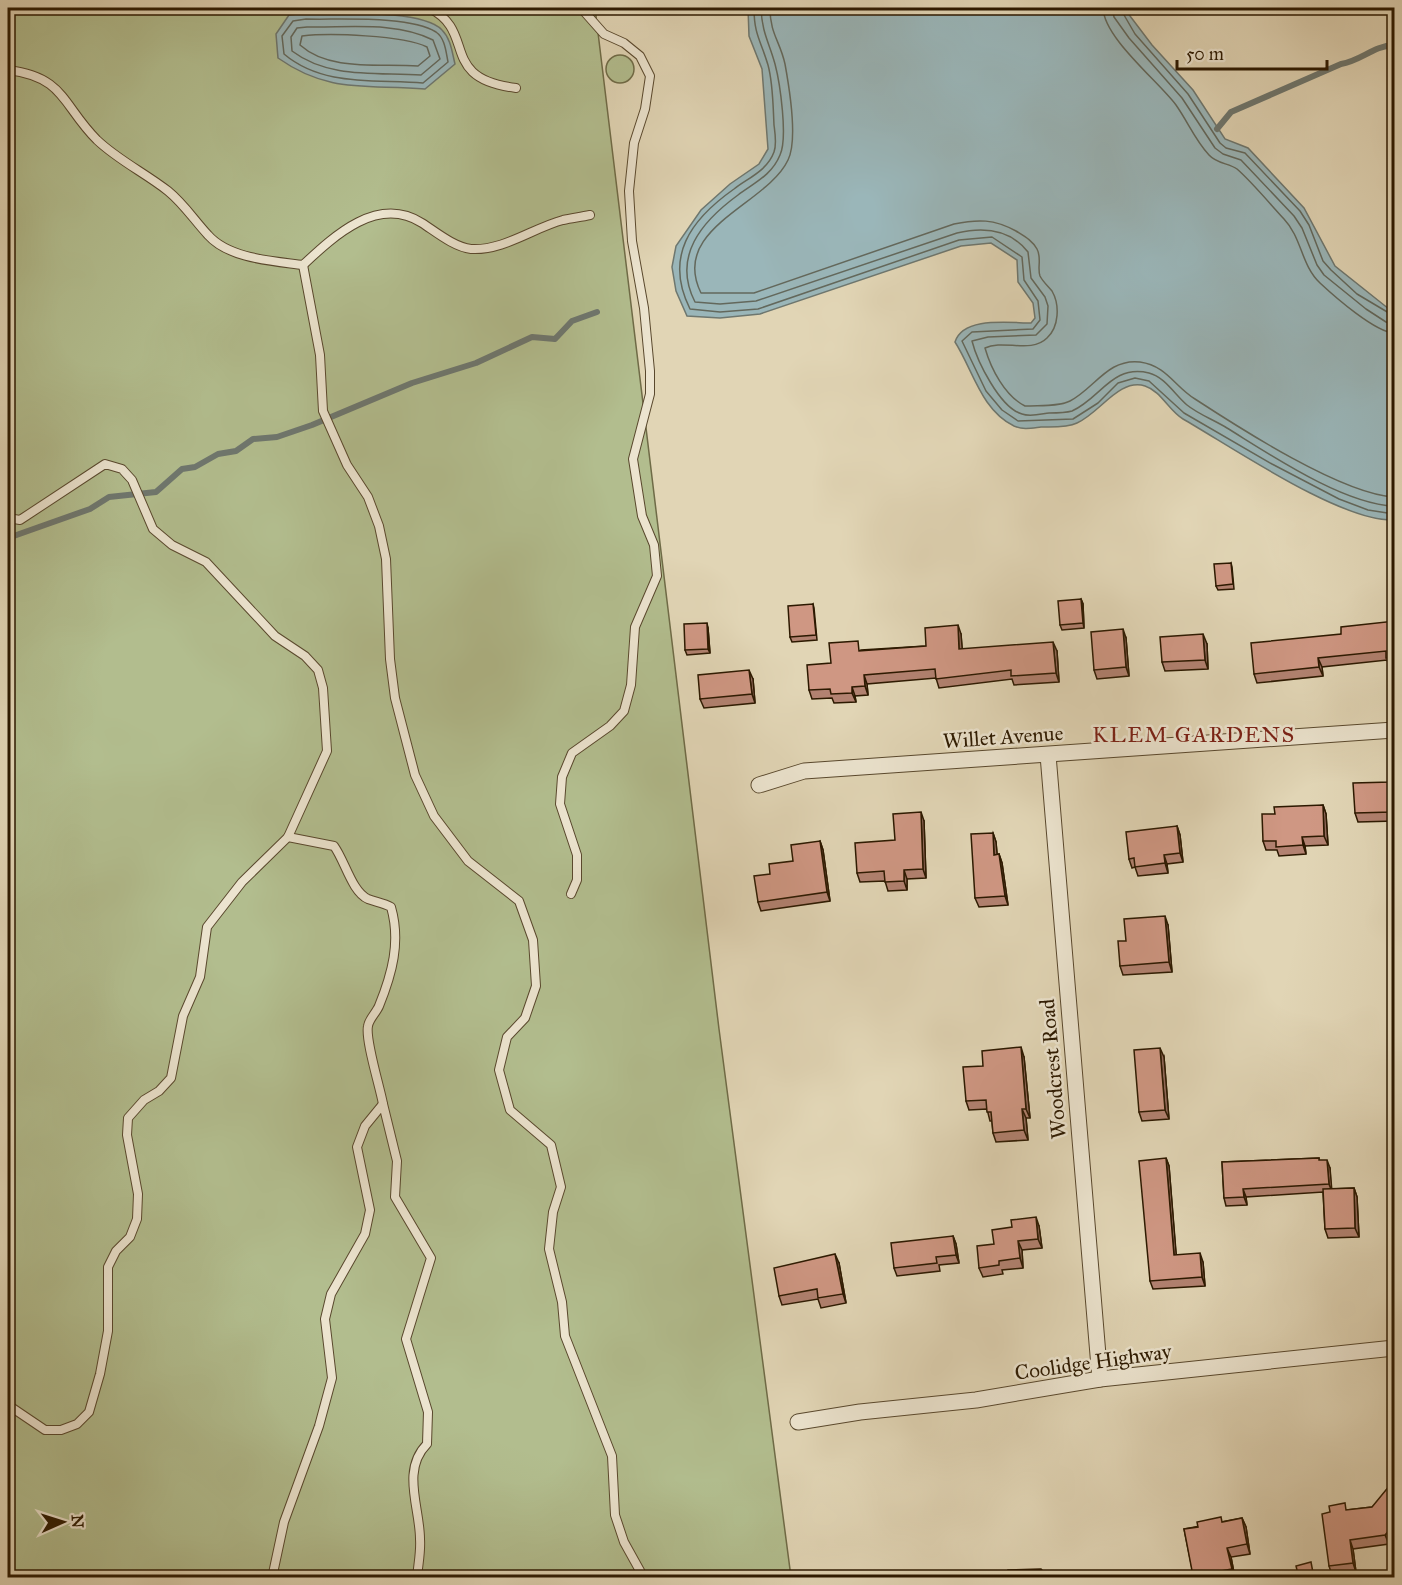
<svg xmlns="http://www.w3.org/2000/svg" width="1402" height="1585" viewBox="0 0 1402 1585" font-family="'IM FELL Great Primer',serif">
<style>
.green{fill:#b2bd8e;stroke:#6f6b47;stroke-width:1.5}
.water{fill:#9ab6b9;stroke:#6e776f;stroke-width:1.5}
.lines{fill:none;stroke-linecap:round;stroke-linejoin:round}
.shore{stroke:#63685c;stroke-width:1.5}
.stream{stroke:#6e776f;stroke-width:6}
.service-casing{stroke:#59482d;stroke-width:10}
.minor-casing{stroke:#59482d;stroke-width:17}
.service{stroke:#ece4cf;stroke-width:8}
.minor{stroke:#ece4cf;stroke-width:15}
.wall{fill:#b28271;stroke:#2c1900;stroke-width:1.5}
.shaded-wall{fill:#916a5c;stroke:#2c1900;stroke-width:1.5}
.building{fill:#cf9783;stroke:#2c1900;stroke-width:1.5}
.labels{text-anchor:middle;stroke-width:5;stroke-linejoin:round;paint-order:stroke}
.street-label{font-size:21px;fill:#2c1900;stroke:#ece4cf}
.neighbourhood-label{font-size:22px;letter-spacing:1.5px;fill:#7a1f14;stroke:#ece4cf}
</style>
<rect width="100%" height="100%" fill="#e1d5b5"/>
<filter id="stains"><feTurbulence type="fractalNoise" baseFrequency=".00333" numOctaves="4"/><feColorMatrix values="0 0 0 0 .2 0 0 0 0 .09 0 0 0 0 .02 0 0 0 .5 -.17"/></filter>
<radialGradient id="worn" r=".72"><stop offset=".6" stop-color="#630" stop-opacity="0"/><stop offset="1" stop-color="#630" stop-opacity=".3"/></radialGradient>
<g class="green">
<polygon points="8,8 595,8 719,1029 791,1577 8,1577"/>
<circle cx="620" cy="69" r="14"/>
</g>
<g class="water">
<path d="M748 8H1124L1152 45 1193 90 1225 139 1248 148 1304 208 1335 266 1394 313V520C1341 522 1232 447 1183 419 1169 411 1161 391 1145 386 1119 378 1100 413 1077 423 1067 428 1052 427 1041 427 1032 428 1023 430 1014 426 981 410 973 370 955 342 963 316 1010 323 1031 323L1035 318 1033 303 1018 282 1017 260 991 243 961 246 760 314 720 318 687 316 676 291 672 267 676 246 701 210 730 184 759 164 768 149 762 69 749 36Z"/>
<path d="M306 13C336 14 422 9 442 30 451 39 452 52 455 64L425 89C367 84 329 94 278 58L276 34 289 15Z"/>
</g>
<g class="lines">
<g class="shore">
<path d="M754 8C754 35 761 41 768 65 773 83 773 105 774 125 775 133 777 144 774 152 767 171 748 178 734 189 690 220 664 257 690 309L720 312 758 309 959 240 992 237 1022 257 1024 280 1038 301 1040 320 1033 329 972 332 962 341 986 391 1002 410 1018 421 1073 419 1098 403 1118 383 1135 378 1149 381 1184 413 1272 464 1339 499 1368 510 1394 514"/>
<path d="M761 8C762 33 769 42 775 64 780 83 788 138 780 155 772 175 754 183 738 195 701 222 672 257 695 302L720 304 756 301 957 233C983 227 1010 229 1028 252L1031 278 1045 297 1048 306 1047 324 1036 335 988 337 972 341C977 361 1000 408 1022 414 1030 417 1041 414 1049 413 1056 413 1065 413 1072 411 1101 398 1112 364 1149 373 1165 377 1175 395 1187 405 1198 414 1214 420 1227 428 1271 455 1343 504 1394 506"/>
<path d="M770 8C770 34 780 41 785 64 789 86 798 140 788 160 767 205 669 228 701 293H754L954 224C978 219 994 219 1016 231 1024 236 1032 240 1037 249 1042 258 1037 268 1040 276 1043 282 1048 286 1052 291 1060 305 1059 327 1047 338 1031 354 1003 339 985 348 991 369 1005 396 1025 406 1039 405 1058 407 1070 401 1094 389 1108 358 1140 362 1167 366 1174 386 1195 399 1241 429 1342 494 1394 497"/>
<path d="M1103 8C1104 38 1158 81 1176 105 1188 122 1195 140 1209 155 1217 164 1229 163 1237 169 1251 181 1271 205 1284 219 1302 238 1301 265 1320 283 1335 297 1375 332 1394 333"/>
<polyline points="1112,8 1114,17 1129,38 1182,98 1215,148 1223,154 1241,160 1294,216 1302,228 1317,265 1324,275 1366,309 1386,322 1394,324"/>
<polyline points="1120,8 1135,34 1188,94 1220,143 1226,148 1245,153 1300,211 1309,225 1323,261 1331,270 1357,294 1394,316"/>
<path d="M306 19C339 20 409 15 436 32 445 38 446 52 448 62L423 83C375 79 323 87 284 54L282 36 293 21Z"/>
<path d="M307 27C347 28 396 21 433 40L440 59 421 75C377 72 329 79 292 51L291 37 297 28Z"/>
<path d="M302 36C329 33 403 35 427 47L430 56 418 66C381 63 330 72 300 45Z"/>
</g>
<g class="stream">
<path d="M1217 129 1231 112 1341 64C1361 61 1373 46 1394 45"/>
<polyline points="8,538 90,509 109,497 156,492 182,469 195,467 218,454 236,451 253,439 277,437 312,425 412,383 476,363 532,337 555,339 572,321 597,312"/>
</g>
<defs>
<g id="service">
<path d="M429 8C478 32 437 78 516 88"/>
<path d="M8 70C65 77 62 105 97 140 118 160 145 173 168 191 184 204 194 220 208 235 229 259 274 261 303 265 335 235 378 195 422 223 436 232 454 247 471 249 503 251 533 228 563 220 572 218 581 217 590 215"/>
<polyline points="303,265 320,355 323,411 347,465 368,497 379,526 386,559 390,659 395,698 415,775 434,816 468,861 519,901 533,940 536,986 525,1018 507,1037 499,1070 510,1110 551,1145 561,1187 553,1212 549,1249 562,1302 565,1336 612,1456 615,1515 624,1542 644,1578"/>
<polyline points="8,518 20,520 105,464 122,469 132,480 153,529 172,545 206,562 275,636 305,656 318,670 323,688 327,751 288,837 242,882 207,927 200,977 183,1016 171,1078 159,1091 144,1100 128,1118 127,1135 138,1194 137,1219 130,1237 116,1251 108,1267 108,1331 100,1374 89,1412 77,1424 61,1430 45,1430 8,1405"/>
<path d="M288 837 334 846C345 861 352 892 368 899 376 902 384 903 391 907 401 942 392 974 379 1006 376 1013 369 1019 368 1026 365 1040 380 1087 383 1104"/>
<polyline points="571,894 577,880 577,855 560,804 562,777 572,753 610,726 624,711 631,685 635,627 657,576 654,545 642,516 633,459 650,394 650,371 644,308 632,241 629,191 634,143 645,109 650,76 640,56 624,43 604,34 581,8"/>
<path d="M272 1578 284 1522 319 1426 332 1378 325 1319 331 1294 365 1234 370 1210 357 1147 365 1126 383 1104 397 1161 395 1197 431 1258 406 1339 428 1412 427 1444C401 1470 420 1508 420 1539 421 1552 418 1565 417 1578"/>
</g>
<g id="minor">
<polyline points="1048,755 1100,1379"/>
<polyline points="759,785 804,771 1394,730"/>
<polyline points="798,1422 860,1412 976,1400 1100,1379 1394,1348"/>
</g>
</defs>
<use href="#service" class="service-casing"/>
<use href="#minor" class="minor-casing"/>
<use href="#service" class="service"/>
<use href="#minor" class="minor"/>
</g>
<g class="wall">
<polygon points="1231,563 1232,567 1234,589 1218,590 1216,586"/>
<polygon points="1081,599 1083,604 1084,628 1062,630 1060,625"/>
<polygon points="813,604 814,608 817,640 792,642 790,637"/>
<polygon points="1395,621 1395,667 1390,668 1387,660 1322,667 1323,676 1257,683 1254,674 1341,634"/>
<polygon points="708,628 710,653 687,655 685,650"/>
<polygon points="961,634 962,649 1057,651 1059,682 1014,685 1012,679 939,688 936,678 867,684 868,695 855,696 856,702 834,703 832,698 812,699 809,690 831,663 861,650 926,646"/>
<polygon points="1126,638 1129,676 1097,679 1094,670"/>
<polygon points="1207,644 1208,669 1165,671 1162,662"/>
<polygon points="753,679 755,703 704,708 700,699"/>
<polygon points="1395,773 1395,821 1358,822 1355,813 1391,782"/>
<polygon points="1323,805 1326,814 1328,845 1305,846 1306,854 1279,856 1277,850 1266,850 1263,841 1275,814"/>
<polygon points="924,821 926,878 907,879 907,890 888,891 885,881 860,882 857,873 895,840"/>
<polygon points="1177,826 1180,835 1183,862 1167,864 1168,873 1138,876 1135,867 1132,868 1129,859"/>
<polygon points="993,833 996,842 997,855 999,854 1002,863 1008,905 979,907 975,898"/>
<polygon points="820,841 823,850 830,901 761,911 758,902 770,874 793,861"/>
<polygon points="1168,925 1172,972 1123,975 1120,966 1126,941"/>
<polygon points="1024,1057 1030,1118 1026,1118 1028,1140 996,1142 993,1133 992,1121 990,1121 987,1109 969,1110 966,1101 983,1066"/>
<polygon points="1164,1057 1169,1119 1142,1121 1139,1112"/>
<polygon points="1166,1158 1169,1166 1176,1255 1203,1262 1205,1286 1153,1289 1150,1281"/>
<polygon points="1319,1158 1319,1160 1330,1168 1331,1189 1354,1188 1357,1197 1359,1237 1328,1238 1325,1229 1323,1192 1246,1197 1247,1205 1226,1206 1224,1198 1222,1162"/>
<polygon points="1039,1226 1042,1248 1022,1250 1023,1268 1002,1270 1003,1274 983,1277 979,1268 994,1244"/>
<polygon points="953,1236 956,1244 959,1263 939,1265 940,1271 897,1276 894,1268"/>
<polygon points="839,1263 846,1303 821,1308 818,1299 782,1305 779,1296"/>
<polygon points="1395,1489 1395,1537 1389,1544 1353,1549 1356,1572 1332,1575 1329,1566 1347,1510 1372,1507"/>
<polygon points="1242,1518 1246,1527 1250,1554 1231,1557 1235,1578 1194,1578 1184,1529"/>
</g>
<g class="shaded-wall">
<polygon points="1081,599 1083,604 1084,628 1083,623"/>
<polygon points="707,623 708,628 710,653 708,649"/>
<polygon points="958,625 961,634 963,658 959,649"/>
<polygon points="1123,629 1126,638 1129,676 1126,667"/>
<polygon points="1203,634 1207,644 1208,669 1205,660"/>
<polygon points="1053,642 1057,651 1059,682 1056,673"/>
<polygon points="1318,658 1322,667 1323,676 1319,667"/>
<polygon points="749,670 753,679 755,703 752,694"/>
<polygon points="864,675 867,684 868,695 865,686"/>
<polygon points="852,687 855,696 856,702 852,693"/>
<polygon points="1392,804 1395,811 1395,818 1392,812"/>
<polygon points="1323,805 1326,814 1328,845 1324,836"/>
<polygon points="921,812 924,821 926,878 923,869"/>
<polygon points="1177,826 1180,835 1183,862 1180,853"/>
<polygon points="993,833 996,842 998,864 994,855"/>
<polygon points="1302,837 1305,846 1306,854 1303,845"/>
<polygon points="820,841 823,850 830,901 827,892"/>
<polygon points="999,854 1002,863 1008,905 1005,896"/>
<polygon points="1164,855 1167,864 1168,873 1165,863"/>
<polygon points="904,870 907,879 907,890 904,881"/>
<polygon points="1165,916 1168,925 1172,972 1169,962"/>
<polygon points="1021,1047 1024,1057 1030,1118 1026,1109"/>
<polygon points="1160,1048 1164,1057 1169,1119 1165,1110"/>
<polygon points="1022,1109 1026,1118 1028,1140 1024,1130"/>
<polygon points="1166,1158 1169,1166 1177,1264 1174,1255"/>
<polygon points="1327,1160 1330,1168 1332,1192 1329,1184"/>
<polygon points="1354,1188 1357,1197 1359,1237 1355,1228"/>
<polygon points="1243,1189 1246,1197 1247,1205 1244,1197"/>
<polygon points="1036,1217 1039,1226 1042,1248 1038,1239"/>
<polygon points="953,1236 956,1244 959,1263 956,1255"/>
<polygon points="1018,1241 1022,1250 1023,1268 1020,1258"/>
<polygon points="1200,1253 1203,1262 1205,1286 1202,1277"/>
<polygon points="835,1254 839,1263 846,1303 843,1294"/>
<polygon points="1242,1518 1246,1527 1250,1554 1247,1544"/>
<polygon points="1395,1524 1395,1537 1389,1544 1385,1535"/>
<polygon points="1350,1540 1353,1549 1356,1572 1353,1563"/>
<polygon points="1227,1548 1231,1557 1235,1578 1232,1569"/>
</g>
<g class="building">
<polygon points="1231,563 1233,584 1216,586 1214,564"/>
<polygon points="1081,599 1083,623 1060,625 1058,601"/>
<polygon points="813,604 816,635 790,637 788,606"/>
<polygon points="1395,621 1395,658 1386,658 1386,651 1318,658 1319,667 1254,674 1251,643 1341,634 1341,627"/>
<polygon points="707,623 708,649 685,650 684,624"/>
<polygon points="958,625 959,649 1053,642 1056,673 1011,676 1011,670 936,679 935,669 864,675 865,686 852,687 852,693 831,694 830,689 809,690 807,665 831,663 829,643 858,641 859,651 926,646 925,628"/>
<polygon points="1123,629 1126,667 1094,670 1091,632"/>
<polygon points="1203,634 1205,660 1162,662 1160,637"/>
<polygon points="749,670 752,694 700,699 698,675"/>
<polygon points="1391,773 1395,773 1395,804 1392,804 1392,812 1355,813 1353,783 1391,782"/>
<polygon points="1323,805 1324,836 1302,837 1303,845 1276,847 1276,841 1263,841 1262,814 1275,814 1274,807"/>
<polygon points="921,812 923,869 904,870 904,881 885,882 884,871 857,873 855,843 895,840 893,814"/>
<polygon points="1177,826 1180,853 1164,855 1165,863 1135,867 1134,858 1129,859 1126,832"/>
<polygon points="993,833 994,855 999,854 1005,896 975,898 971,834"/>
<polygon points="820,841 827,892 758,902 754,876 770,874 769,864 793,861 791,845"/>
<polygon points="1165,916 1169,962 1120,966 1118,941 1126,941 1124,919"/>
<polygon points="1021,1047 1026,1109 1022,1109 1024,1130 993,1133 991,1112 987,1112 986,1100 966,1101 963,1067 983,1066 982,1051"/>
<polygon points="1160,1048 1165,1110 1139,1112 1134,1050"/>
<polygon points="1166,1158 1174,1255 1200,1253 1202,1277 1150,1281 1139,1161"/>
<polygon points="1319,1158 1319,1160 1327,1160 1329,1184 1243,1189 1244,1197 1224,1198 1222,1162"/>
<polygon points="1354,1188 1355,1228 1325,1229 1323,1189"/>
<polygon points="1036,1217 1038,1239 1018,1241 1020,1258 999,1261 999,1265 979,1268 977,1246 994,1244 992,1230 1012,1227 1011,1220"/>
<polygon points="953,1236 956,1255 936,1257 937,1263 894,1268 891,1243"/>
<polygon points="835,1254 843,1294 818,1298 817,1289 779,1296 774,1268"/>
<polygon points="1390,1485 1395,1489 1395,1524 1385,1535 1350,1540 1353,1563 1329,1566 1322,1514 1330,1512 1329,1506 1345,1503 1346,1510 1372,1507"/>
<polygon points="1221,1517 1222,1522 1242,1518 1247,1544 1227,1548 1232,1569 1193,1576 1184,1529 1198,1527 1197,1522"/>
<polygon points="1311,1562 1314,1578 1299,1578 1296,1566"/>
<polygon points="1041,1569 1049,1578 1009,1578 1008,1570"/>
<polygon points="1172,1573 1172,1578 1096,1578 1096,1575"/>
</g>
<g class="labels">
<g class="street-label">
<text transform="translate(1003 737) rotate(-4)" y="7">Willet Avenue</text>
<text transform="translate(1053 1069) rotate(-95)" y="7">Woodcrest Road</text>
<text transform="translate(1093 1362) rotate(-8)" y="7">Coolidge Highway</text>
</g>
<g class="neighbourhood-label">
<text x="1194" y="742">KLEM GARDENS</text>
</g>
</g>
<rect width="1402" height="1585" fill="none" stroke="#e1d5b5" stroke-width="30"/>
<rect x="9" y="9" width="1384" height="1567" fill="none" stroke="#2c1900" stroke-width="3"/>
<rect x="15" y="15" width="1372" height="1555" fill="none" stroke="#2c1900" stroke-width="1.5"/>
<g transform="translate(63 1522) rotate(87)" stroke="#ece4cf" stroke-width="4.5" paint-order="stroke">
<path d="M0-4.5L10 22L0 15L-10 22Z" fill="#2c1900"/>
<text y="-9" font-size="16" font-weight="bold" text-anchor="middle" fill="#2c1900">N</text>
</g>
<path d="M1177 60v9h150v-9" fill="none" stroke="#2c1900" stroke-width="3"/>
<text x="1186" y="60" font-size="18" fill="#2c1900" stroke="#ece4cf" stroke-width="4.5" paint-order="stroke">50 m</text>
<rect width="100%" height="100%" filter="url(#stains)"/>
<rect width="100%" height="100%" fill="url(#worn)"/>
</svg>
